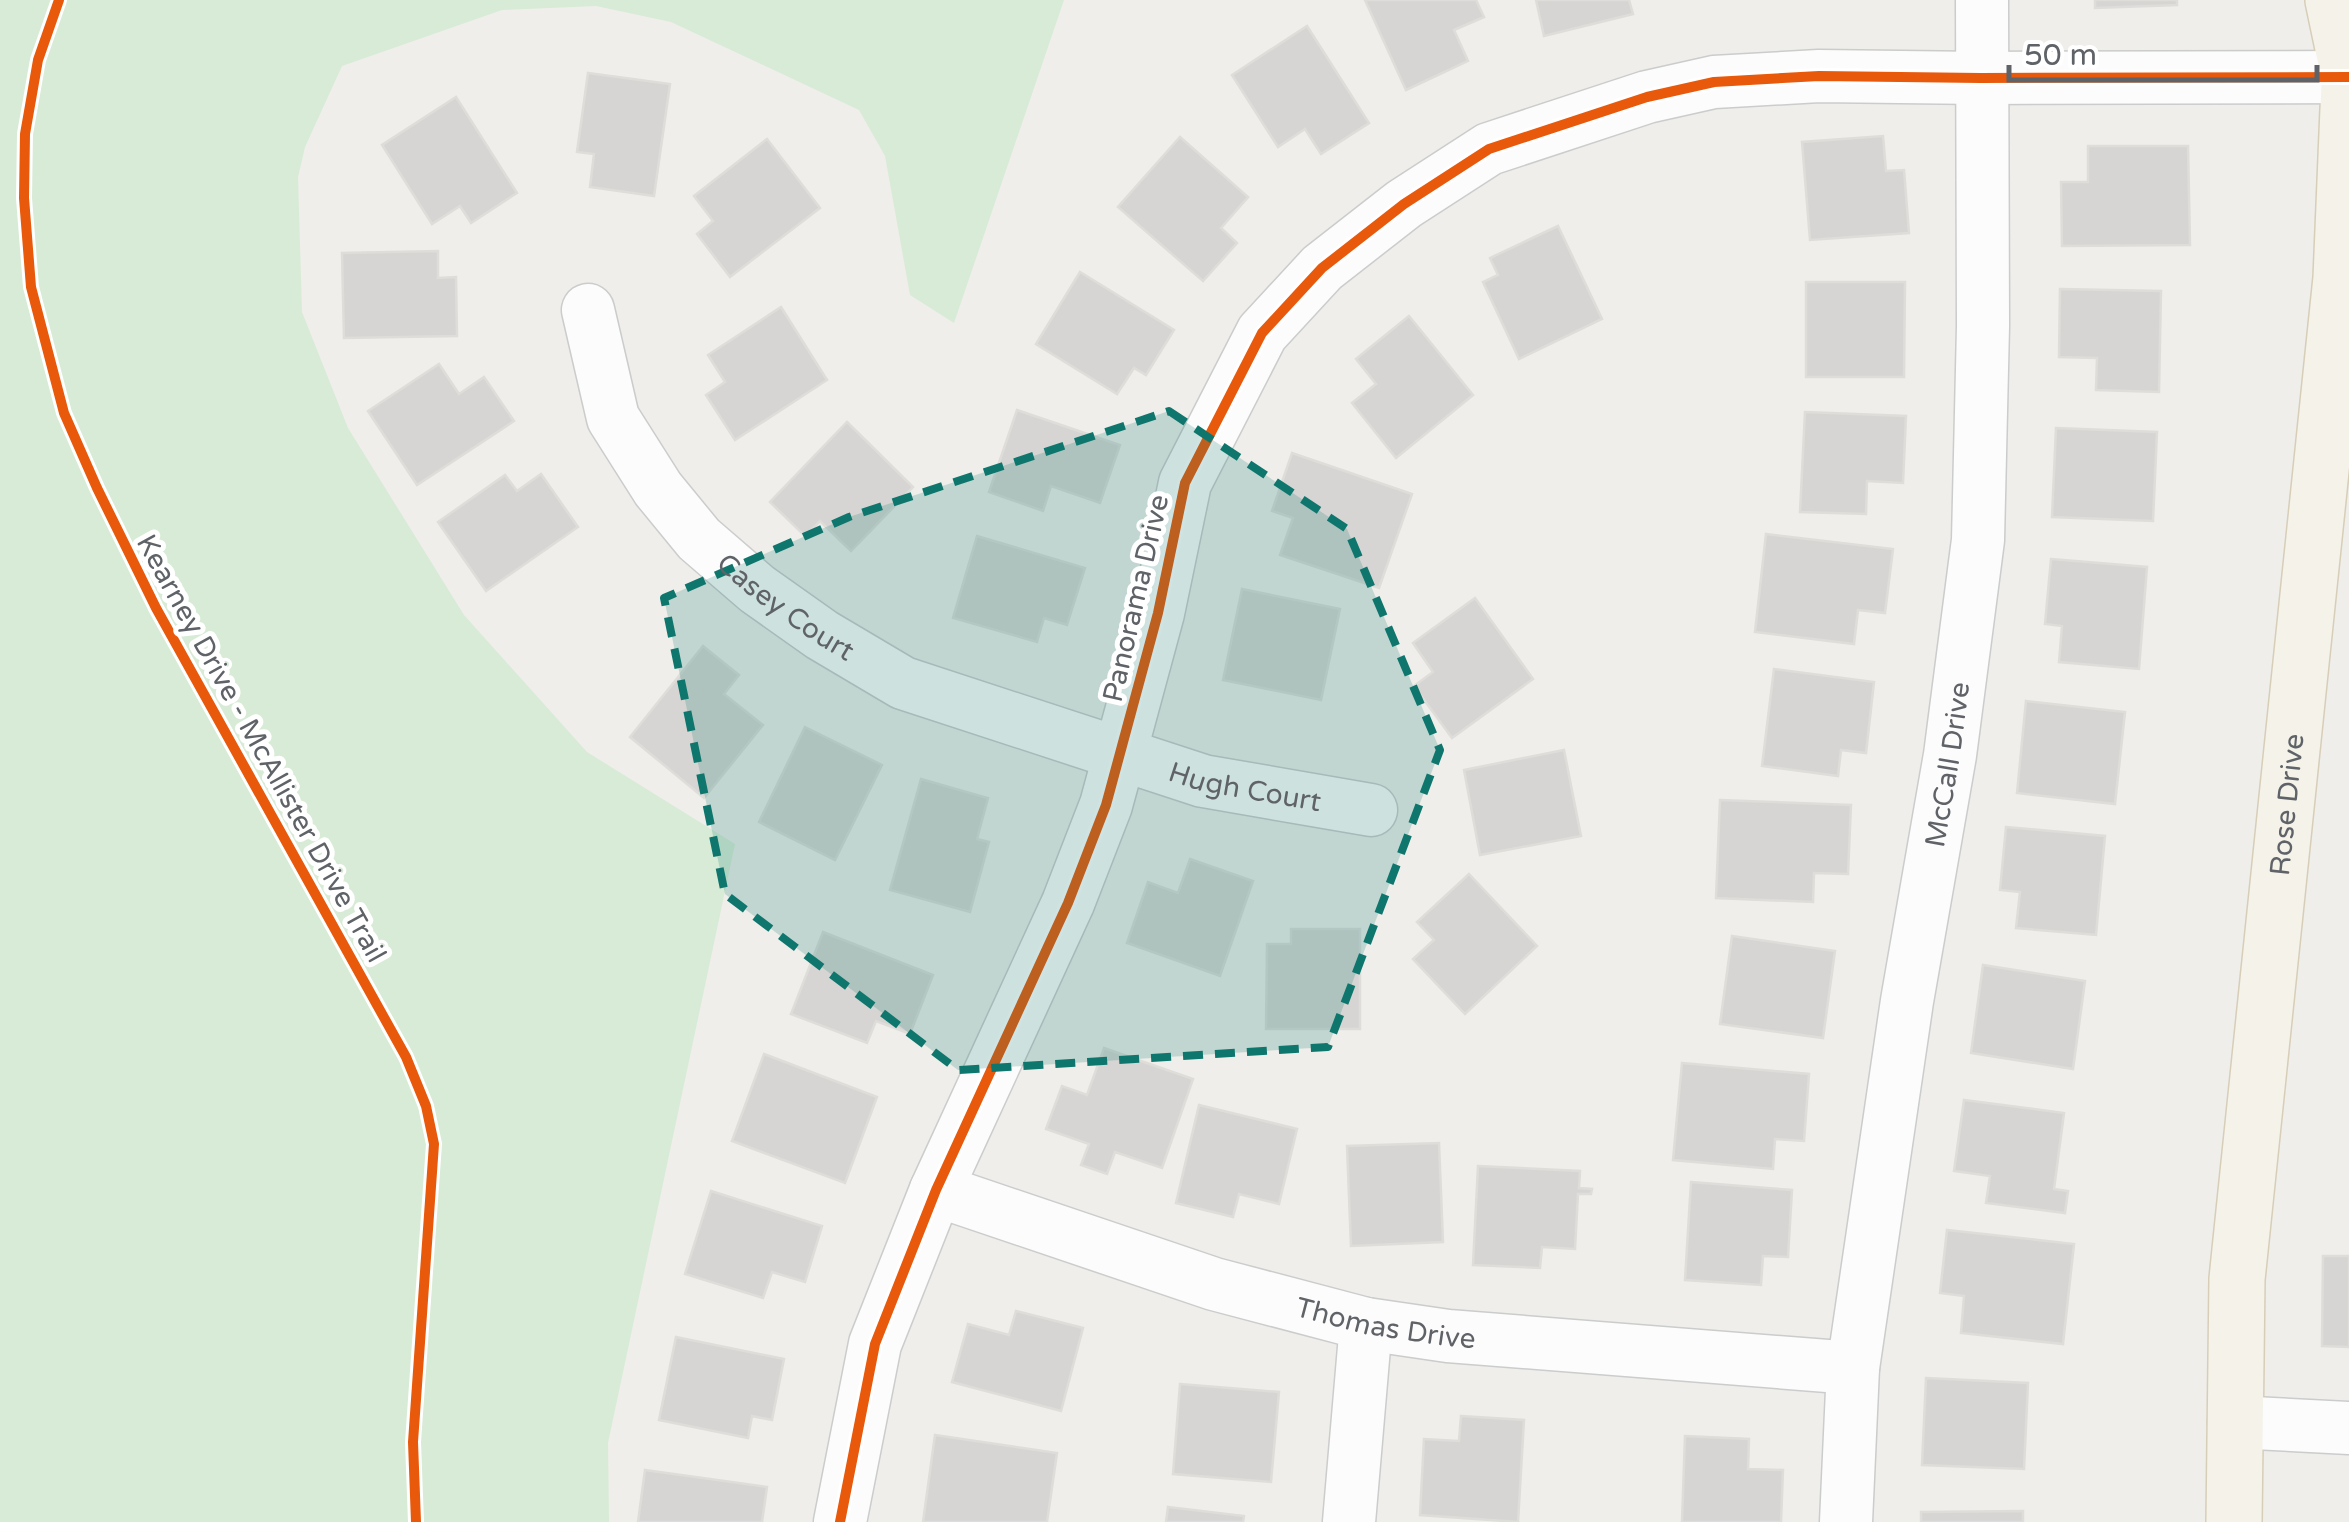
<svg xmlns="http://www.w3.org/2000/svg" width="2349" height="1522" viewBox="0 0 2349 1522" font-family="'Varela Round',sans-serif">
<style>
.green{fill:#d8ebd6}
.building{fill:#d6d5d3;stroke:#deddd9;stroke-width:2.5}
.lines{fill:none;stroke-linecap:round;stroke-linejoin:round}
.minor-casing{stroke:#cbcccc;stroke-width:55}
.major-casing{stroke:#d7ceb8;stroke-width:58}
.minor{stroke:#fdfcfc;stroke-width:52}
.major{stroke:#f4f2e9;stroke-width:55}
.cycleway-casing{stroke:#fff;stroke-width:16}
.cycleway{stroke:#e8590c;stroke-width:10}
.marked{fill:#0f766e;fill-opacity:0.2;stroke:#0f766e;stroke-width:8;stroke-dasharray:20 12;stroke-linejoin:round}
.labels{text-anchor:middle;stroke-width:10;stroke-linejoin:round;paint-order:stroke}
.street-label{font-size:28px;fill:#5f6368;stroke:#fff}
</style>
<rect width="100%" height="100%" fill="#efeeea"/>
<polygon class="green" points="0,0 1064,0 954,323 910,295 885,156 859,110 671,22 596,6 502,10 342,66 305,147 298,177 302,312 348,428 464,615 587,752 735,844 608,1443 609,1522 0,1522"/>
<g class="building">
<polygon points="1365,0 1476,0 1484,17 1454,30 1468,61 1406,90"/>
<polygon points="1536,0 1629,0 1633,14 1544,36"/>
<polygon points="2095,0 2177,0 2177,5 2095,8"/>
<polygon points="1307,26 1369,123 1321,154 1305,129 1278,147 1232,75"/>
<polygon points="588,73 670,84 654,196 590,187 594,154 577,152"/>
<polygon points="456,97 517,193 471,223 460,206 432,224 382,145"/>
<polygon points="1883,136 1886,171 1904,170 1909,233 1810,240 1802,142"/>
<polygon points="1180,137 1248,197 1221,228 1237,243 1203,281 1118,207"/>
<polygon points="767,139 820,208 730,277 697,234 713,221 694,196"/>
<polygon points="2088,146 2188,146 2190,245 2062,246 2061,182 2088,182"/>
<polygon points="1558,226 1602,319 1519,359 1483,282 1498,275 1490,258"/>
<polygon points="438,251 438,278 456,277 457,336 344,338 342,253"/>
<polygon points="1080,272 1174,330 1146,375 1134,368 1117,394 1036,344"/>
<polygon points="1806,282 1905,282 1904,377 1806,377"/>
<polygon points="2060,289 2161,291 2159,392 2096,390 2097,358 2059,357"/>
<polygon points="781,307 827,380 735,440 706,395 725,382 708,355"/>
<polygon points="1409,316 1473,395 1396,458 1352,403 1376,384 1356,359"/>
<polygon points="439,364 459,394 484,377 514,421 417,485 368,411"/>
<polygon points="1017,410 1120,445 1100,503 1051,486 1043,511 989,492"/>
<polygon points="1805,412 1906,416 1903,483 1867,481 1866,514 1800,512"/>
<polygon points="847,422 913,487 851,551 820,521 805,536 770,502"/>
<polygon points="2056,428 2157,432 2153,521 2052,517"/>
<polygon points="1292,453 1412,494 1379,588 1280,555 1293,518 1272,511"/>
<polygon points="541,474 578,527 486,591 438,522 505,475 517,491"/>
<polygon points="1766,534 1893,549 1885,613 1858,610 1854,644 1755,632"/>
<polygon points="977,536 1085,568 1067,625 1044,618 1037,642 953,618"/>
<polygon points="2051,559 2147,567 2139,669 2059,662 2062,626 2045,624"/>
<polygon points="1242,589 1340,609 1321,700 1223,680"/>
<polygon points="1475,598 1533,679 1452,738 1414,686 1433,672 1413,643"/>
<polygon points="703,646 739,675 724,694 763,725 704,798 630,737"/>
<polygon points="1774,669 1874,682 1866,753 1841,750 1838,776 1762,766"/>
<polygon points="2026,701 2125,712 2115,804 2017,793"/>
<polygon points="805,727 882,765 835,860 759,822"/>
<polygon points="1564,750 1581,836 1480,855 1464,770"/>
<polygon points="921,779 988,798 977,839 989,842 970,912 890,890"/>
<polygon points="1720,800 1851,805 1848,874 1814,873 1813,902 1716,898"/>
<polygon points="2006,827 2105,836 2096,935 2016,928 2020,892 2000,890"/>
<polygon points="1190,859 1253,881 1220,976 1127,943 1148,882 1178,893"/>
<polygon points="1469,874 1537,946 1465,1014 1413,959 1434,940 1417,922"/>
<polygon points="1291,929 1360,929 1360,1029 1266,1029 1267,944 1291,944"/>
<polygon points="823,932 933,975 910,1034 876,1021 867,1043 791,1014"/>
<polygon points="1732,936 1835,951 1823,1038 1720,1024"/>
<polygon points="1983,965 2085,981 2073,1069 1971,1053"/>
<polygon points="1104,1048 1193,1079 1162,1168 1115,1152 1107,1174 1081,1165 1089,1144 1046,1129 1062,1086 1087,1095"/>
<polygon points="764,1054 877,1097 845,1183 732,1141"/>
<polygon points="1682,1063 1809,1074 1804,1141 1775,1139 1773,1169 1673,1160"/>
<polygon points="1964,1100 2064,1113 2054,1189 2068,1191 2065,1213 1986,1203 1990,1176 1954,1171"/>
<polygon points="1199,1105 1297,1129 1279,1204 1239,1194 1233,1217 1176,1203"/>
<polygon points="1439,1143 1443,1242 1351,1246 1347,1146"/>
<polygon points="1478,1166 1580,1171 1579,1188 1592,1189 1591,1194 1578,1194 1575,1249 1542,1247 1540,1268 1473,1265"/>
<polygon points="1691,1182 1792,1190 1788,1257 1763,1256 1761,1285 1685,1280"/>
<polygon points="711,1191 822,1226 805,1282 772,1272 763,1298 685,1274"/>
<polygon points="1947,1230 2074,1244 2063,1344 1961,1333 1964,1296 1940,1293"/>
<polygon points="2323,1256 2349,1256 2349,1347 2322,1346"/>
<polygon points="1016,1311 1083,1328 1061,1411 952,1382 968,1324 1009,1335"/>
<polygon points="676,1337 784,1359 772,1420 752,1416 748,1438 659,1420"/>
<polygon points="1926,1378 2028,1383 2024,1469 1922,1465"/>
<polygon points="1180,1384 1279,1392 1271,1482 1173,1474"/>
<polygon points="1461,1416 1524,1420 1518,1522 1420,1515 1424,1439 1459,1441"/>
<polygon points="935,1435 1057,1453 1047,1522 923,1522"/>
<polygon points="1685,1436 1749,1439 1748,1469 1783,1470 1781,1522 1682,1522"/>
<polygon points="645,1470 767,1487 762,1522 638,1522"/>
<polygon points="1168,1507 1244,1516 1243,1522 1166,1522"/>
<polygon points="2023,1511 2023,1522 1921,1522 1921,1512"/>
</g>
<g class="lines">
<defs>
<g id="minor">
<path id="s1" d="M588 310 613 418 658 489 699 539 757 589 822 635 903 683 1203 781 1371 810"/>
<path id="s2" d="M936 1190 1214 1284 1366 1324 1448 1336 1853 1368"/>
<polyline points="2234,1422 2349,1428"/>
<polyline points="840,1522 875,1344 936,1190 1068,903 1106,805 1158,613 1185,483 1262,333 1322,268 1404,204 1489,149 1647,97 1714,82 1819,76 1981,78 2349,77"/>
<polyline points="1349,1522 1366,1324"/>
<path id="s3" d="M1846 1522 1853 1368 1907 1001 1950 755 1978 540 1983 326 1982 0"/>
</g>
<g id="major">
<polyline points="2333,0 2349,76"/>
<path id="s4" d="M2234 1522 2237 1279 2341 278 2349 85"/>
</g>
</defs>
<use href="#minor" class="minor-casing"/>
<use href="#major" class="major-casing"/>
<use href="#minor" class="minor"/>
<use href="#major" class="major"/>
<defs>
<g id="cycleway">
<polyline points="59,0 38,60 25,134 24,198 31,287 64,413 97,488 156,608 406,1057 426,1106 434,1144 413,1442 416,1522"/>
<polyline points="840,1522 875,1344 936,1190 1068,903 1106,805 1158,613 1185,483 1262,333 1322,268 1404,204 1489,149 1647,97 1714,82 1819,76 1981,78 2349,77"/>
</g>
</defs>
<use href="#cycleway" class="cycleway-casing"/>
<use href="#cycleway" class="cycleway"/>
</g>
<path class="marked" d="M1169 411 1347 529 1440 750 1328 1047 958 1070 725 894 664 598 849 517Z"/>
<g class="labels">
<g class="street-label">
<text transform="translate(1135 598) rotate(-77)" y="10">Panorama Drive</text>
<text dy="10" stroke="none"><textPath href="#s1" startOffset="370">Casey Court</textPath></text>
<text transform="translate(262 748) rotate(61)" y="10">Kearney Drive - McAllister Drive Trail</text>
<text dy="10" stroke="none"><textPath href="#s3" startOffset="765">McCall Drive</textPath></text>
<text dy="10" stroke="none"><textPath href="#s1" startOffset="868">Hugh Court</textPath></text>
<text dy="10" stroke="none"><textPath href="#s4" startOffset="720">Rose Drive</textPath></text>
<text dy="10" stroke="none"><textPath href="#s2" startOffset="470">Thomas Drive</textPath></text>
</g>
</g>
<path d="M2009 65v15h308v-15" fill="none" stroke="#5f6368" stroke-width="5"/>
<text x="2024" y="65" font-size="30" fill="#5f6368" stroke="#ffffff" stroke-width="8" paint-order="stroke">50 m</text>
</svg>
